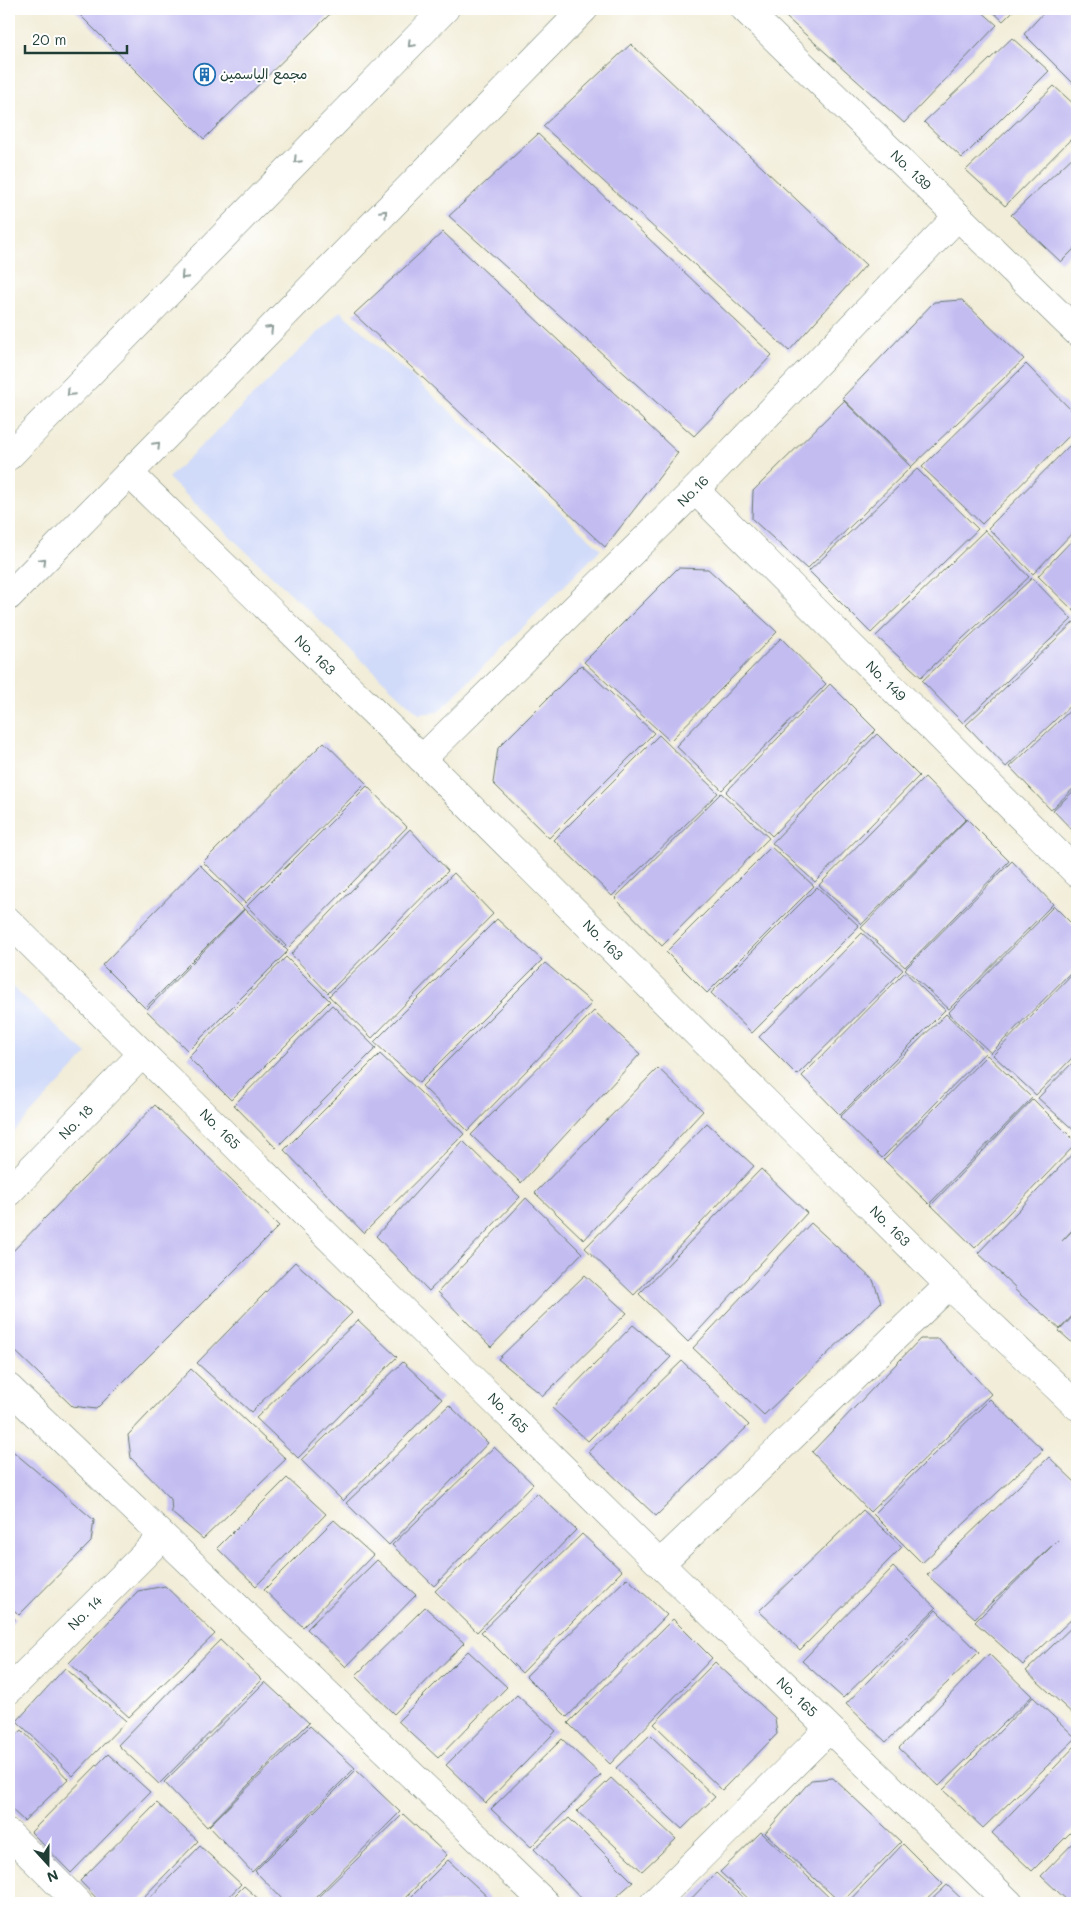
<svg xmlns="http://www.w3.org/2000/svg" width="1086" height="1912" viewBox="0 0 1086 1912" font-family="Mali,'Playpen Sans Arabic',sans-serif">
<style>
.built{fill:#d0daf9}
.building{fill:#c2bcf1}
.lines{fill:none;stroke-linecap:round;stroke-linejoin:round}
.street-casing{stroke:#697b6d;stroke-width:29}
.secondary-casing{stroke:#697b6d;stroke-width:29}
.street{stroke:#fff;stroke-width:28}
.secondary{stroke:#fff;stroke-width:28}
.oneway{stroke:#8f9e9a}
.labels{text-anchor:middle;stroke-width:4;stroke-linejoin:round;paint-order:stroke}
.poi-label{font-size:14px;fill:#1f3d34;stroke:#fff;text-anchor:start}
.street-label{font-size:14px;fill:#1f3d34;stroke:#fff}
</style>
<rect width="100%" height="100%" fill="#fff"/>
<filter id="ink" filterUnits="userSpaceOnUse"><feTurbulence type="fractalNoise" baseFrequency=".02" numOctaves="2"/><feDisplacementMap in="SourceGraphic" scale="10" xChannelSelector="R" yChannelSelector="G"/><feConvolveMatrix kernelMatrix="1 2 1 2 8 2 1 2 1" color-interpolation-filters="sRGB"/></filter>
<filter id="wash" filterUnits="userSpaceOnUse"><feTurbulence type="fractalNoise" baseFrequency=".0096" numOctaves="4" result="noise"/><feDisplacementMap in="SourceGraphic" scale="20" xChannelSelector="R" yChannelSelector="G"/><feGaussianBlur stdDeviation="1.12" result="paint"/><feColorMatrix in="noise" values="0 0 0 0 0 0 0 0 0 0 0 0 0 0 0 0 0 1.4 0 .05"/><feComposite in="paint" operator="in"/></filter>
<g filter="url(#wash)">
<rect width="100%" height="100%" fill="#f2edd8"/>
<g class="built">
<polygon points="340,311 601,549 438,712 419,714 168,478"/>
<polygon points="9,984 87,1054 9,1137"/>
</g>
<g id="blocks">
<g class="building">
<polygon points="74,9 335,9 204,139"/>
<polygon points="777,9 979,9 997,25 904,123"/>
<polygon points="990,9 1015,9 1003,21"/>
<polygon points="1047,9 1077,9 1077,87 1024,34"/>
<polygon points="1012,38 1049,71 962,158 924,122"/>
<polygon points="631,44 866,265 789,351 543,126"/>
<polygon points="1054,86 1077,107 1077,133 1005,206 966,170"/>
<polygon points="538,134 772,355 694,436 449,216"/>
<polygon points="1077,153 1077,246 1061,262 1011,215"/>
<polygon points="443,232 678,453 605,547 354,314"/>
<polygon points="962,300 1024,359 912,466 842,398 934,302"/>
<polygon points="1026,364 1077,416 1077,428 982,524 922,467"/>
<polygon points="844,401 911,467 807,569 752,519 753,491"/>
<polygon points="1077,438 1077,528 1033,574 988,528"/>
<polygon points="917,469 978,529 871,633 809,571"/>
<polygon points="985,530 1029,577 921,677 876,636"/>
<polygon points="1077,535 1077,614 1038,576"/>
<polygon points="678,568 708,569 777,632 670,741 584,662"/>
<polygon points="1032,578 1072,619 963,723 922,681"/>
<polygon points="1075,621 1077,623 1077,699 1006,767 966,725"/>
<polygon points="781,638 826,684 722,790 676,746"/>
<polygon points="581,665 654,733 549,838 493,783 498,748"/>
<polygon points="830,684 876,730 772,836 726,792"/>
<polygon points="1077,704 1077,785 1051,810 1010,767"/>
<polygon points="877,734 919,776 815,882 772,843"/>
<polygon points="659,735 718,793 612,896 554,840"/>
<polygon points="324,742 366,783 245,903 203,862"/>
<polygon points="925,777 966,819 862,924 819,885"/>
<polygon points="367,786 407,827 288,948 247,906"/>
<polygon points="1077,788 1077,835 1053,810"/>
<polygon points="721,793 769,838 662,946 615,898"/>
<polygon points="967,819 1009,861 905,967 861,928"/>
<polygon points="410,829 448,871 328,993 291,954"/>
<polygon points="771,847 814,886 707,993 666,952"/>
<polygon points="1012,861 1053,904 949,1009 905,969"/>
<polygon points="200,865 244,909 145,1008 102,965"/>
<polygon points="454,873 493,914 372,1038 329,996"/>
<polygon points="817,887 859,926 752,1033 711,993"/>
<polygon points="1054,906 1077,929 1077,966 991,1053 948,1013"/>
<polygon points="245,909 288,951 188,1051 146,1010"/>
<polygon points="497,919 542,960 419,1083 374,1042"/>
<polygon points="862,933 903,970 797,1075 759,1037"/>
<polygon points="286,957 330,1001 231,1100 188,1057"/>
<polygon points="545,963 592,1003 468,1131 422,1086"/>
<polygon points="1077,969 1077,1053 1036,1095 993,1055"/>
<polygon points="905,972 945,1010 840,1115 802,1076"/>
<polygon points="332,1005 376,1048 276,1148 234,1105"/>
<polygon points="594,1011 640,1054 521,1183 471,1135"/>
<polygon points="946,1014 986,1052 882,1158 840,1117"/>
<polygon points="380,1054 464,1134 364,1233 284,1150"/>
<polygon points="987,1055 1032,1098 929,1204 884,1160"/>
<polygon points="1077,1058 1077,1133 1038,1098"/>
<polygon points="658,1068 703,1111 584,1240 535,1193"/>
<polygon points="1033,1099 1077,1143 975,1248 931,1205"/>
<polygon points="155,1105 279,1226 96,1409 72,1406 9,1345 9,1255"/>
<polygon points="707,1123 754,1166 634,1295 585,1248"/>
<polygon points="463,1141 520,1197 429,1291 376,1236"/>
<polygon points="1077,1149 1077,1225 1062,1241 1077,1226 1077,1311 1060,1329 1014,1289 1016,1288 978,1253"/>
<polygon points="761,1169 807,1213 688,1342 639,1294"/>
<polygon points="526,1198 582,1253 491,1347 438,1292"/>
<polygon points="811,1223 873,1280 881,1302 764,1415 693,1348"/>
<polygon points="295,1262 352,1313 251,1412 197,1363"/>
<polygon points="585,1275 627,1313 543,1396 498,1359"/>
<polygon points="1077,1312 1077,1347 1059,1331"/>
<polygon points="358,1320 397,1357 298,1458 256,1418"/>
<polygon points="633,1325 671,1357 588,1441 552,1408"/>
<polygon points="920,1339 939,1339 991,1394 870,1512 812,1452"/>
<polygon points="682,1361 749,1425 656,1516 588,1452"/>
<polygon points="403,1362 442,1399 343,1501 301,1460"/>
<polygon points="191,1369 286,1459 203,1539 172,1513 171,1499 131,1458 128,1435"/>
<polygon points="990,1399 1043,1450 922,1563 873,1514"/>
<polygon points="449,1405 488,1443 389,1545 346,1503"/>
<polygon points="494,1447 533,1484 434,1586 392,1545"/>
<polygon points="9,1448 94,1520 91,1542 19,1615 9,1605"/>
<polygon points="1049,1457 1077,1484 1077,1614 1023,1665 975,1622 1058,1540 975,1618 927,1575"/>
<polygon points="287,1478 326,1514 256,1586 217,1548"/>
<polygon points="537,1493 576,1530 477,1632 435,1591"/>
<polygon points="863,1510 902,1547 800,1650 759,1611"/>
<polygon points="334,1520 373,1555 303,1627 264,1590"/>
<polygon points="582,1534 622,1571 522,1673 481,1632"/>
<polygon points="377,1560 416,1595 346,1667 307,1629"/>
<polygon points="893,1567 936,1608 843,1698 802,1661"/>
<polygon points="627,1578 667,1615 567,1717 526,1676"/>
<polygon points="165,1586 215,1634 129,1717 69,1663 138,1591"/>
<polygon points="425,1607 464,1643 394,1714 355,1676"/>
<polygon points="936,1610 979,1652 886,1742 846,1704"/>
<polygon points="9,1613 15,1619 9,1626"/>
<polygon points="673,1619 712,1658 610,1764 568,1723"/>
<polygon points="1077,1622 1077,1712 1074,1715 1026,1671"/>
<polygon points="220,1640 262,1680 159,1784 118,1745"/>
<polygon points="468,1651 507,1687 438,1758 398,1721"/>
<polygon points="989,1654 1032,1696 939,1786 899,1748"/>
<polygon points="715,1662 775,1718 777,1734 722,1790 654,1724"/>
<polygon points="65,1668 126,1721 73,1776 17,1721"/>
<polygon points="265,1682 309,1723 207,1827 164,1782"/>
<polygon points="517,1695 556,1731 486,1803 446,1765"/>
<polygon points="1033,1697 1076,1738 983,1828 943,1790"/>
<polygon points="310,1726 355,1768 252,1872 209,1826"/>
<polygon points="22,1730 68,1779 24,1821 9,1807 9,1742"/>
<polygon points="650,1735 715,1797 682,1829 616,1768"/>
<polygon points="562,1739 601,1775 531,1847 491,1809"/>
<polygon points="1077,1744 1077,1826 1032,1871 992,1833"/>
<polygon points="108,1754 150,1792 71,1873 31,1832"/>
<polygon points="356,1770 400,1812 310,1903 286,1903 255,1871"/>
<polygon points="611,1778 676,1839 642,1871 577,1811"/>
<polygon points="833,1778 901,1842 841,1903 765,1833 811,1780"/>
<polygon points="157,1803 198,1841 138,1903 101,1903 80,1881"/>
<polygon points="403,1814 447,1855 400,1903 312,1903"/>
<polygon points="569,1818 633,1882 609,1903 586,1903 534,1849"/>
<polygon points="761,1832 835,1903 753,1903 720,1872"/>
<polygon points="1077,1839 1077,1903 1070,1903 1041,1876"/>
<polygon points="903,1844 943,1884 923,1903 847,1903"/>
<polygon points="200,1846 241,1884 223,1903 145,1903"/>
<polygon points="448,1860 493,1902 405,1903"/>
<polygon points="716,1873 749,1903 687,1903"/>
<polygon points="947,1885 966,1903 928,1903"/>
<polygon points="244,1886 263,1903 227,1903"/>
</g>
</g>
</g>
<g filter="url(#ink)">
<use href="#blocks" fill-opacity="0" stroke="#697b6d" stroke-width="1"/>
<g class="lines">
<defs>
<g id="street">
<polyline points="745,9 1077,332"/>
<polyline points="129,473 422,759 949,1285 1077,1406"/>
<polyline points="695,490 1077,873"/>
<polyline points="422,759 695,490 958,216"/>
<polyline points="9,922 660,1564 1009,1903"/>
<polyline points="9,1192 143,1053"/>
<polyline points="9,1388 545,1903"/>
<polyline points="660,1564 949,1285"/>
<polyline points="9,1690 162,1537"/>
<polyline points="9,1834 78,1903"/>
<polyline points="654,1903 829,1729"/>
</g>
<g id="secondary">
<polyline points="9,456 445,9"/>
<polyline points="9,596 584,9"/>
</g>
</defs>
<use href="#street" class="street-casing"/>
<use href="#secondary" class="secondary-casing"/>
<use href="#street" class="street"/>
<use href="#secondary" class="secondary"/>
</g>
<defs><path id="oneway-chevron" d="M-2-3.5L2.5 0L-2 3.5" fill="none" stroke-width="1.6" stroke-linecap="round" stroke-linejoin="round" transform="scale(1.25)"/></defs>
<g class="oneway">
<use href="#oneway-chevron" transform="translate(411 44) rotate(134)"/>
<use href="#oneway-chevron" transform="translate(297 160) rotate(134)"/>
<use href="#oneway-chevron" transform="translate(384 213) rotate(-46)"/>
<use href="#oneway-chevron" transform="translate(184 276) rotate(134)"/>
<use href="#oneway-chevron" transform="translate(270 329) rotate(-46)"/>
<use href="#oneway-chevron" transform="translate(70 393) rotate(134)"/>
<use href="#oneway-chevron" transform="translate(157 445) rotate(-46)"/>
<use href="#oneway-chevron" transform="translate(43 561) rotate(-46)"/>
</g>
</g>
<defs>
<symbol id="building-ring" viewBox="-11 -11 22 22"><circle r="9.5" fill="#fff" stroke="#1f6fb2" stroke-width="1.5"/><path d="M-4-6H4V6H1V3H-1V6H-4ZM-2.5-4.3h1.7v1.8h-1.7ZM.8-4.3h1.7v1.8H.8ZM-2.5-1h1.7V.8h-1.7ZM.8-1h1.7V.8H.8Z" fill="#1f6fb2"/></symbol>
</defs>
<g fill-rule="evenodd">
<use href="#building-ring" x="192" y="62" width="25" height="25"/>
</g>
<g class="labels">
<g class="poi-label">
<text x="220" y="79">مجمع الياسمين</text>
</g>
<g class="street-label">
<text transform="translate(911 170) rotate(44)" y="5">No. 139</text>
<text transform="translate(693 491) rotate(-45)" y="5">No.16</text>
<text transform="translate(315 655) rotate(44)" y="5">No. 163</text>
<text transform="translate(886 681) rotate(45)" y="5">No. 149</text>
<text transform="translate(603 940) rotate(45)" y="5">No. 163</text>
<text transform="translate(76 1122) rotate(-46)" y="5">No. 18</text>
<text transform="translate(220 1129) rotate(45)" y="5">No. 165</text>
<text transform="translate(890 1226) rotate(45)" y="5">No. 163</text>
<text transform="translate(508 1413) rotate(45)" y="5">No. 165</text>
<text transform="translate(85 1613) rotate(-45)" y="5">No. 14</text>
<text transform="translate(797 1697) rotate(44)" y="5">No. 165</text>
</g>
</g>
<rect width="1086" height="1912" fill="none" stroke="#fff" stroke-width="30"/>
<g transform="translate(48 1864) rotate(159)" stroke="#ffffff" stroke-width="4" paint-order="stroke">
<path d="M0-4L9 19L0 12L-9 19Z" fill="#1f3d34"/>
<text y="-8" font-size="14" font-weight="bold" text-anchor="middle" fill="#1f3d34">N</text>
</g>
<path d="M25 45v8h102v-8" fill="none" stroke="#1f3d34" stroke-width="2.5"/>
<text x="32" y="45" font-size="15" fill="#1f3d34" stroke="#ffffff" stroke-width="4" paint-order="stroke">20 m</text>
</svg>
